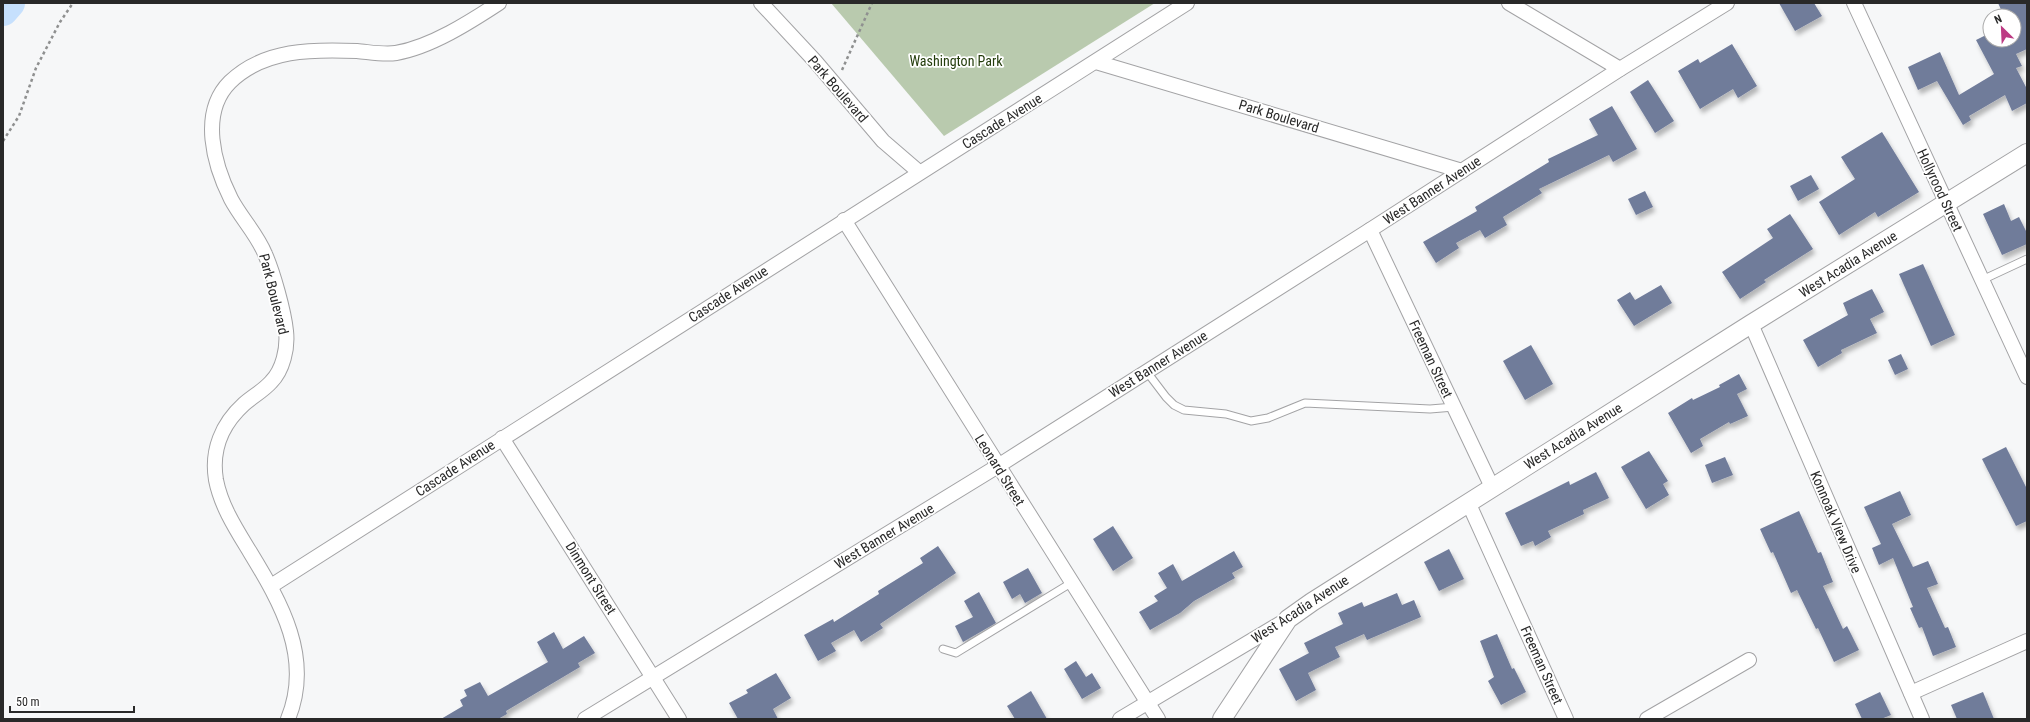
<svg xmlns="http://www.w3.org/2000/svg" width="2030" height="722" viewBox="0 0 2030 722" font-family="'Roboto Condensed',sans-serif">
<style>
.green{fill:#b9caae}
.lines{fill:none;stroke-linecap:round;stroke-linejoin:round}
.river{stroke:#c6e0fd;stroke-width:30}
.building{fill:#707b9a;filter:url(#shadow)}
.service-casing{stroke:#a3a3a5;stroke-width:9}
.minor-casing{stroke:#a3a3a5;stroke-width:16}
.tertiary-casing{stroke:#a3a3a5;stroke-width:20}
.path{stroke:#8f9090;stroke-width:2.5;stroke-dasharray:3 3;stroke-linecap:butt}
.service{stroke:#fff;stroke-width:7}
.minor{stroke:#fff;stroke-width:14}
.tertiary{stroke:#fff;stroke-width:18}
.labels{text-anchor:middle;stroke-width:3.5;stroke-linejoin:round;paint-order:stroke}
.park-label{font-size:14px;fill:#233c0b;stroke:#fff}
.street-label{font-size:14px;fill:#292929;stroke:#fff}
</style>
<defs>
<filter id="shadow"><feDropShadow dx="2.5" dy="4.5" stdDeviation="2" flood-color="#0004"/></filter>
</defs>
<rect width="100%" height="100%" fill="#f6f7f8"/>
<polygon class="green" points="831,3 1155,3 944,136"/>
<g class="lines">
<polyline class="river" points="3,11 10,3"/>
</g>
<g class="building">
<polygon points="1779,3 1814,3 1822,16 1795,31"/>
<polygon points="1998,3 2027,3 2027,49 2016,54 2022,66 2016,68 2027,89 2027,103 2012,111 2005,95 1969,116 1971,120 1963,125 1937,81 1918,90 1908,67 1940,52 1959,95 1994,74 1976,40 1990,33 1990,40 2014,40 2014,16 2004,16"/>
<polygon points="1732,44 1757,86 1738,98 1733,89 1700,109 1678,71 1698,59 1700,63"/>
<polygon points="1648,80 1674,121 1655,133 1630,92"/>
<polygon points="1612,106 1637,149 1613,162 1609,155 1539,189 1542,193 1503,217 1507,225 1485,238 1480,230 1456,243 1459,248 1436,263 1423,242 1477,211 1475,207 1549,162 1548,159 1598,135 1589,119"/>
<polygon points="1882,132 1919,192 1878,217 1875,212 1839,235 1819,202 1855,179 1841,157"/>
<polygon points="1811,175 1819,189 1798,201 1790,186"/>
<polygon points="1645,191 1653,207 1636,215 1628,199"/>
<polygon points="2004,204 2011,221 2019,217 2027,233 2027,244 2002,255 1983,214"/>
<polygon points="1790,214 1813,249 1764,280 1766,282 1740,299 1722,272 1773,238 1767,229"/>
<polygon points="1923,264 1955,335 1931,346 1899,274"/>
<polygon points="1661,285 1672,303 1634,326 1617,300 1630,292 1635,300"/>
<polygon points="1872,289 1884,312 1870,319 1877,333 1841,350 1842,353 1818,367 1803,340 1848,315 1843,303"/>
<polygon points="1531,345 1553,384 1525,400 1503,361"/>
<polygon points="1901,354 1908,369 1895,375 1888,360"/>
<polygon points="1739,374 1747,389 1737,394 1748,416 1730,424 1729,422 1700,439 1703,446 1691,453 1668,413 1692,398 1693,400 1720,387 1719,385"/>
<polygon points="2006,447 2027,489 2027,521 2016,526 1982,459"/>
<polygon points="1649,451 1668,481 1663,484 1669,495 1646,509 1621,467"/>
<polygon points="1725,457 1733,475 1712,483 1705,465"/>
<polygon points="1596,472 1609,498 1583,510 1584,514 1548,531 1551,537 1535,546 1533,541 1521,546 1505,513 1569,481 1570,485"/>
<polygon points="1900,491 1911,515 1892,524 1913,567 1928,561 1938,584 1927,588 1945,628 1948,627 1956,647 1933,656 1922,627 1919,628 1910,608 1913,607 1893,558 1879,565 1872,548 1881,544 1864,507"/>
<polygon points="1799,511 1818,553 1821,552 1833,582 1823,586 1843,629 1847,626 1859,650 1834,662 1818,628 1816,629 1797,590 1791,593 1773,552 1771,553 1760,529"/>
<polygon points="1113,526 1133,558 1113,571 1093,539"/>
<polygon points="938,546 956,573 880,624 883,628 861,642 854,630 831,643 836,651 818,661 804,635 833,619 834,622 879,594 878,591 923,563 920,558"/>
<polygon points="1449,549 1464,579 1439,591 1424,562"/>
<polygon points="1234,551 1243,567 1232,573 1235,578 1194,601 1180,613 1150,630 1139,612 1158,601 1154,596 1167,588 1158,573 1173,564 1182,581"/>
<polygon points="1028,568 1042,593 1025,603 1020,594 1012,599 1003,582"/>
<polygon points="979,592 996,623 963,642 955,626 973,617 964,601"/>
<polygon points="1397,593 1402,605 1414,600 1421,617 1367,640 1364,634 1335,647 1340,657 1308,673 1316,690 1296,701 1279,669 1309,653 1304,643 1343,624 1338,613 1362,602 1364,607"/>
<polygon points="554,632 563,649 584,636 595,653 578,663 580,667 506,711 507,714 498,719 441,719 463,706 460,700 467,696 464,690 480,682 488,696 548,662 537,642"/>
<polygon points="1497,634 1512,669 1514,668 1526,692 1501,705 1488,681 1494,677 1480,641"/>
<polygon points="1076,661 1086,677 1092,673 1101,688 1082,699 1064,669"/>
<polygon points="776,673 791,698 773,709 778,719 738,719 729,703 748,693 746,690"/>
<polygon points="1031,691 1047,719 1015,719 1007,706"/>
<polygon points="1880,692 1891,715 1881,719 1862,719 1855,704"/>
<polygon points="1983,692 1994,719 1957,719 1951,705"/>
</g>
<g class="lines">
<defs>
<g id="service">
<polyline points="1982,280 2027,259"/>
<polyline points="1147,372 1166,397 1174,405 1184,410 1226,414 1251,421 1268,418 1305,403 1430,409 1454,407"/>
<polyline points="943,649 956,653 1071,583"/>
</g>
<g id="minor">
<polyline points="761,3 815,61 883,141 919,172"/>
<polyline points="1509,3 1620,69"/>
<polyline points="1854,3 2027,377"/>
<polyline points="1096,62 1462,171"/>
<polyline points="844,220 1158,719"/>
<polyline points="1370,230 1492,487"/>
<polyline points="1751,324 1922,719"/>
<polyline points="502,438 679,719"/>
<polyline points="1468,502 1566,719"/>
<polyline points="271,586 1187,3"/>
<polyline points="1911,693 2027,641"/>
<path d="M288 719C313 658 281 603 250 552 236 529 221 506 216 480 211 450 222 424 244 404 253 396 263 391 271 382 283 370 288 348 286 331 284 311 273 272 265 254 257 234 241 218 231 199 214 165 199 113 230 82 264 49 313 49 357 51 369 52 384 55 396 53 431 47 470 22 499 3"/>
<polyline points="585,719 998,466 1370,230 1620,69 1727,3"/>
<polyline points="1120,719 1286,620"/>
<polyline points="1647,719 1749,660"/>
</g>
<polyline id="tertiary" points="1222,719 1288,619 1312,602 1751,324 2027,153"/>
</defs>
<use href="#service" class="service-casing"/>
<use href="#minor" class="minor-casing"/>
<use href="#tertiary" class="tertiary-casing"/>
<g class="path">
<polyline points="842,70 872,3"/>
<polyline points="3,141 19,116 36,68 60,22 73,3"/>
</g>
<use href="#service" class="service"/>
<use href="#minor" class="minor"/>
<use href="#tertiary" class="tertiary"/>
</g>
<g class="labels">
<g class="park-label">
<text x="956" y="66">Washington Park</text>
</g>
<g class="street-label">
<text transform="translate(838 89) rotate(49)" y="5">Park Boulevard</text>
<text transform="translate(1279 116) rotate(17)" y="5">Park Boulevard</text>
<text transform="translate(1002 121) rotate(-32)" y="5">Cascade Avenue</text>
<text transform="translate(1432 190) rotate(-33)" y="5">West Banner Avenue</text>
<text transform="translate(1940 190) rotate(65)" y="5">Hollyrood Street</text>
<text transform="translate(1848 264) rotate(-32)" y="5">West Acadia Avenue</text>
<text transform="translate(274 294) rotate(76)" y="5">Park Boulevard</text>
<text transform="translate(728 294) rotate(-33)" y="5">Cascade Avenue</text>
<text transform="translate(1431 359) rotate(65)" y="5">Freeman Street</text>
<text transform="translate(1158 364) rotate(-32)" y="5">West Banner Avenue</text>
<text transform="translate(1573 436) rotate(-32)" y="5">West Acadia Avenue</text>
<text transform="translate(455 468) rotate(-33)" y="5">Cascade Avenue</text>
<text transform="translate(1000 470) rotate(58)" y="5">Leonard Street</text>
<text transform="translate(1836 522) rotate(67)" y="5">Konnoak View Drive</text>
<text transform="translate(884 536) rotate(-31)" y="5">West Banner Avenue</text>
<text transform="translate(591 578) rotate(58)" y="5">Dinmont Street</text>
<text transform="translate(1300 609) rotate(-33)" y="5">West Acadia Avenue</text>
<text transform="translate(1542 665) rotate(66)" y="5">Freeman Street</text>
</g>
</g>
<rect width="2030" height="722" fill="none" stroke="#292929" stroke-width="8"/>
<g transform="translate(2002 28) rotate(336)"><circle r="19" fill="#ffffff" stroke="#a9a9a9"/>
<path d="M0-3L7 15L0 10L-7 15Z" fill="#bc3b83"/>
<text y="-6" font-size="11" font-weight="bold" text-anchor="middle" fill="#292929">N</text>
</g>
<path d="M10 706v6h124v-6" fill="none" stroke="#292929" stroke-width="2"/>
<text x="16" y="706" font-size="12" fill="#292929" stroke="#ffffff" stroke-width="3" paint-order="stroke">50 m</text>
</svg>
